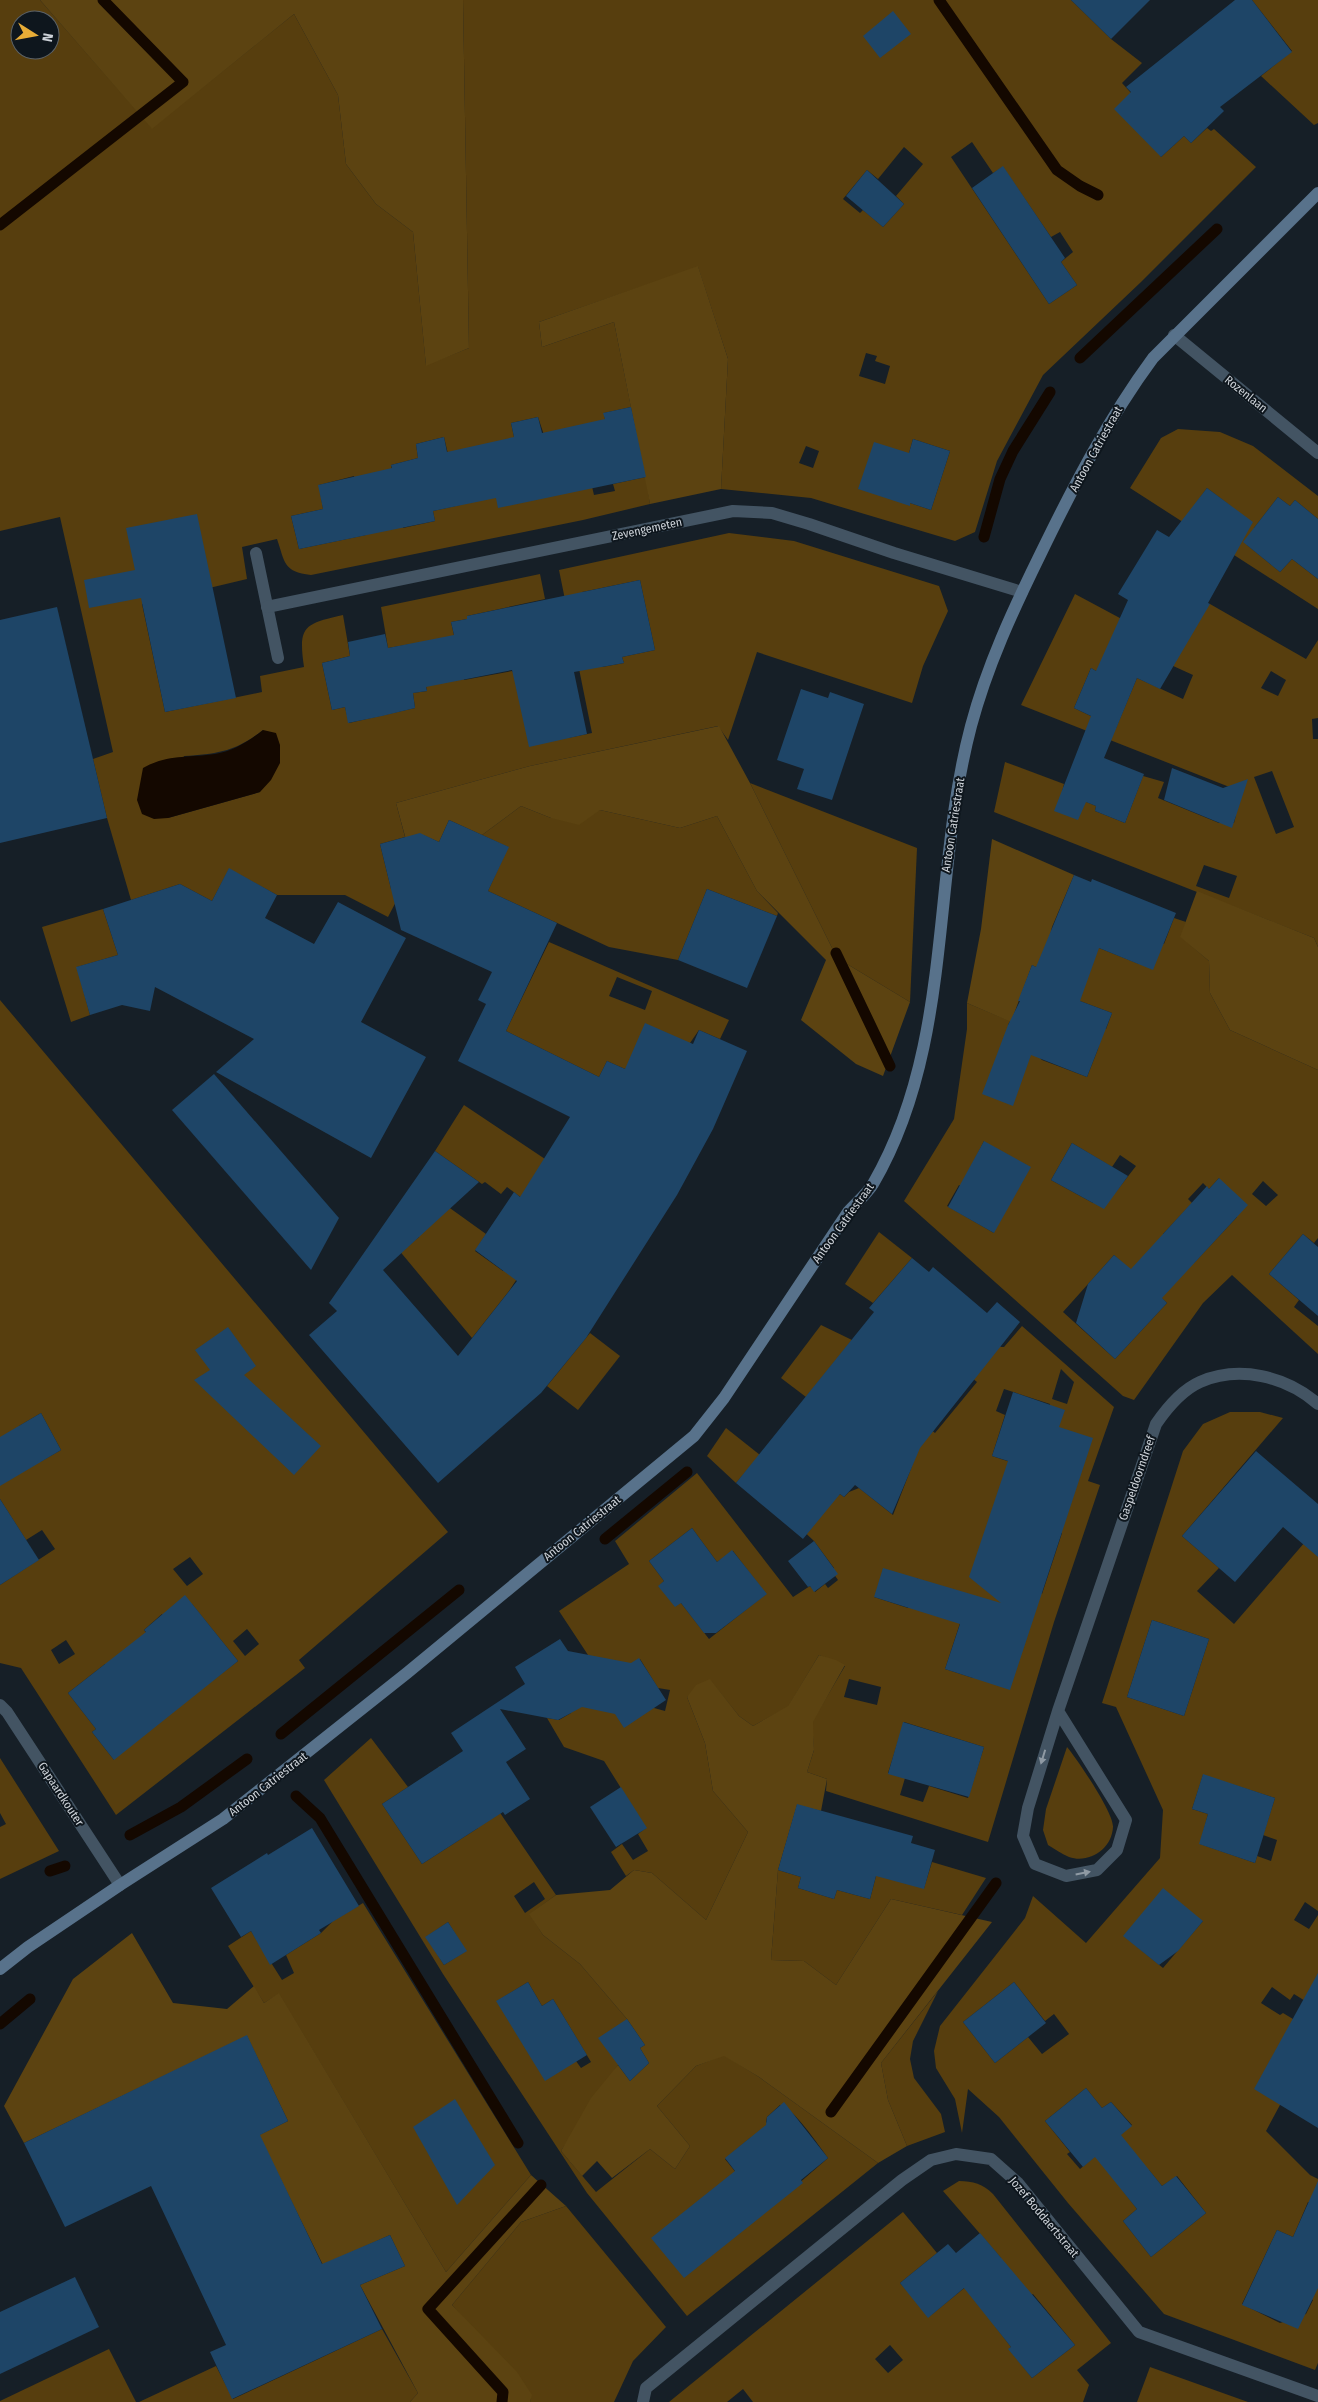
<svg xmlns="http://www.w3.org/2000/svg" width="1318" height="2402" viewBox="0 0 1318 2402" font-family="'Fira Sans Condensed',sans-serif">
<style>
.green{fill:#573e0e;fill-rule:evenodd}
.forest{fill:#5c4311}
.water{fill:#140800}
.lines{fill:none;stroke-linecap:round;stroke-linejoin:round}
.stream{stroke:#140800;stroke-width:11}
.building{fill:#1e4567}
.street{stroke:#435463;stroke-width:12}
.secondary{stroke:#58728b;stroke-width:12}
.oneway{fill:#8f9aa4}
.labels{text-anchor:middle;stroke-width:4;stroke-linejoin:round;paint-order:stroke}
.street-label{font-size:12px;fill:#ced3d9;stroke:#0e161d}
</style>
<rect width="100%" height="100%" fill="#161f27"/>
<g class="green">
<path d="M0 0H40L152 128 294 14 338 95 346 164 376 204 413 232 426 365 469 348 463 0H1071L1111 39 1142 63 1122 83 1131 93 1161 157 1184 136 1191 143 1207 128 1211 131 1214 129 1256 167 1141 282 1043 375 997 461 975 532 955 541 811 498 721 489 728 359 698 267 539 322 542 347 614 322 631 407 604 413 605 419 584 453 594 495 615 491 613 484 646 477 650 504 583 520 311 575C283 572 285 562 277 539L242 547 247 579 142 604 165 712 262 692 260 676 304 667C298 626 304 624 343 615L350 656 322 663 332 710 345 707 349 723 415 708 413 693 427 691 417 643 388 648 381 607 540 574 545 599 467 616V619L451 622 464 680 512 671 568 738 592 733 559 570 729 533 794 541 939 586 948 611 923 666 912 703 757 652 728 740 718 726 530 766 396 803 405 837 380 844 391 889 400 894 388 917 345 895H277L229 869 212 901 180 884 131 900 107 818 93 759 113 752 60 517 0 531ZM20 20H50V50H20ZM972 142 993 173 1003 167 1051 237 1060 232 1073 252 1061 262 1077 285 1049 304 951 157ZM904 147 923 164 896 196 904 204 883 227 863 210 860 213 843 199 867 170 878 179ZM866 353 877 356 875 361 890 366 885 384 859 376ZM538 417 543 432 556 495 514 437 511 423ZM444 437 460 505 433 511 435 521 403 528 391 465 418 458 416 444ZM913 439 950 451 931 510 910 503V506L909 453ZM806 446 819 451 813 468 799 463ZM354 476 366 535 299 549 291 516 323 509 319 485ZM640 580 655 650 622 657 624 663 602 667 600 661H596L582 592ZM263 730 260 792 168 818 184 756C218 754 236 751 263 730Z"/>
<polygon points="1252,0 1318,0 1318,123 1314,125 1261,76 1292,51"/>
<path d="M1178 429 1220 432 1253 446 1318 496V519L1295 500 1290 506 1278 497 1254 528 1258 530 1247 545 1280 572 1292 559 1318 579V609L1130 488 1161 438ZM1207 488 1232 507 1196 503Z"/>
<path d="M1075 594 1146 632 1210 604 1306 659 1318 640V718L1312 719 1313 739H1318V947L1314 938 994 812 1005 762 1064 784 1062 792 1096 806 1095 811 1125 823 1143 776 1164 782 1158 798 1219 823H1234L1236 815 1224 810 1232 788 1021 705ZM1149 655 1193 675 1183 699 1137 678 1116 728 1074 708 1091 668 1096 671ZM1271 671 1286 680 1278 696 1261 688ZM1272 771 1294 827 1276 834 1254 777ZM1204 865 1237 876 1229 898 1196 886Z"/>
<polygon points="750,783 917,848 910,1002 837,958"/>
<polygon points="521,806 551,818 600,810 680,828 717,816 757,891 778,913 777,916 707,889 678,960 609,947 488,891 508,847 482,835"/>
<polygon points="103,909 118,955 77,967 90,1015 71,1022 42,927"/>
<path d="M1174 918 1186 922 1181 937 1209 961 1210 993 1230 1030 1318 1070V1238L1314 1243 1303 1234 1269 1274 1299 1300 1294 1307 1318 1326V1354L1232 1275 1203 1303 1134 1400 1123 1396 904 1201 954 1119 967 1029V1003L1010 1021 1008 1025 1042 1060 1087 1077 1098 1049 1101 1027 1106 1029 1112 1013 1080 1001 1069 936 1139 964 1149 938 1164 944ZM984 1141 994 1233 947 1206 959 1185 961 1186ZM1072 1143 1112 1167 1120 1155 1136 1166 1115 1193 1103 1185 1093 1203 1051 1180ZM1219 1178 1237 1217 1194 1263 1163 1234 1192 1203 1188 1199 1203 1183 1209 1189ZM1263 1181 1278 1195 1266 1206 1252 1194ZM1114 1255 1167 1303 1115 1359 1063 1312Z"/>
<path d="M549 942 729 1020 720 1039 699 1030 690 1043 625 1069 607 1061 599 1077 506 1031ZM617 977 652 991 645 1010 609 996Z"/>
<path d="M0 1000 448 1532 299 1660 305 1668 116 1815 21 1668 0 1663V1585L55 1549 42 1530 26 1540 0 1499ZM41 1413 61 1450 40 1462 19 1426ZM190 1557 203 1574 187 1586 173 1569ZM192 1604 238 1661 195 1694 144 1630 162 1614 170 1622ZM247 1629 259 1644 245 1656 233 1641ZM66 1640 75 1654 59 1664 51 1650ZM105 1664 114 1760 92 1732 96 1729 68 1693Z"/>
<polygon points="464,1105 548,1161 523,1199 507,1187 501,1194 485,1182 482,1184 435,1151"/>
<path d="M415 1183 486 1234 475 1251 503 1271 515 1256 526 1265 509 1291 472 1338 383 1231ZM401 1217 419 1237 407 1247Z"/>
<polygon points="879,1232 912,1258 873,1303 845,1284"/>
<polygon points="821,1325 852,1340 806,1397 781,1378"/>
<path d="M976 1326 1001 1347H1004L1022 1326 1114 1407 1088 1481 1100 1485 1054 1622 988 1842 826 1791 827 1779 807 1772 814 1750 812 1722 845 1666 819 1655 788 1707 753 1726 739 1716 710 1680 687 1697 705 1743 713 1791 748 1832 706 1920 652 1873 634 1870 626 1876 611 1852 622 1844 633 1860 648 1851 638 1834 646 1828 604 1761 564 1747 547 1718 559 1720 571 1713 572 1705 654 1708 665 1711 670 1690 658 1688 640 1659 622 1669 588 1655 559 1611 629 1564 615 1541 697 1473 793 1597 810 1586 815 1592 825 1584 828 1588 838 1580 831 1570 834 1568 814 1541 797 1525 840 1494 844 1497 849 1492 859 1488 893 1515 912 1466 908 1411 935 1433 977 1382 950 1360ZM1061 1369 1074 1382 1067 1404 1052 1399ZM1004 1389 1050 1404 1044 1422 1077 1484 992 1456 1005 1415 996 1411ZM992 1510 1062 1533 1042 1594ZM692 1528 717 1562 733 1551 766 1594 709 1639 681 1603 659 1586 664 1581 649 1561ZM918 1578 908 1608 874 1597ZM963 1614 973 1678 945 1669ZM849 1679 881 1687 877 1705 844 1697ZM904 1722 984 1747 968 1798 929 1786 923 1802 900 1795 905 1778 888 1773Z"/>
<polygon points="590,1333 620,1356 578,1410 547,1386"/>
<path d="M1230 1412H1260L1283 1418 1182 1536 1219 1568 1197 1591 1234 1624 1318 1527V1911L1305 1902 1294 1920 1309 1929 1318 1915V2009L1294 1994 1290 2000 1272 1987 1261 2003 1280 2015 1283 2013 1318 2034 1266 2131 1310 2175 1318 2179V2207L1308 2202 1293 2237 1277 2230 1242 2304 1280 2323 1306 2314 1313 2300 1309 2298 1318 2284V2363L1315 2370 1164 2314 1068 2203 999 2117 968 2089 962 2133 955 2099 936 2068 934 2051 940 2026 1025 1918 1033 1896 1086 1943 1160 1858 1163 1810 1116 1707 1102 1703 1183 1451 1203 1424ZM1152 1620 1209 1639 1184 1716 1127 1697ZM1203 1775 1275 1798 1263 1835 1277 1840 1271 1861 1257 1856 1255 1863 1200 1844 1208 1814 1192 1809ZM1203 1921 1163 1968 1124 1936ZM1014 1982 1045 2021 1054 2014 1069 2034 1042 2054 1028 2037 995 2063 963 2022ZM1086 2088 1102 2108 1111 2102 1132 2125 1080 2169 1067 2154 1070 2152 1045 2121ZM1149 2170 1162 2186 1177 2176 1206 2213 1151 2257 1123 2221 1137 2209 1123 2191Z"/>
<polygon points="726,1428 760,1455 736,1483 707,1456"/>
<path d="M371 1738 408 1787 382 1804 422 1864 478 1828 438 1767 462 1757 556 1895 530 1914 543 1935 580 1964 627 2019 631 2055 618 2065 561 2151 596 2192 650 2149 675 2169 690 2146 657 2106 696 2066 724 2055 759 2077 878 2163 687 2316 587 2193 443 1974 324 1780ZM534 1882 545 1899 525 1913 514 1896ZM448 1922 466 1951 444 1965 426 1937ZM528 1982 542 2006 553 1999 591 2062 581 2068 576 2061 497 2001ZM780 2105C793 2107 819 2146 828 2158L767 2211 725 2159 750 2138 773 2131 766 2122 767 2117Z"/>
<path d="M1067 1747C1077 1759 1114 1813 1113 1827 1112 1849 1089 1864 1069 1857 1062 1854 1055 1849 1048 1845L1043 1830 1046 1809Z"/>
<polygon points="0,1758 59,1851 0,1879 0,1827 6,1824 0,1813"/>
<polygon points="880,1861 924,1888 932,1862 986,1878 962,1915 891,1899 836,1985 804,1961 771,1960 778,1870 801,1877 798,1888 834,1899 837,1890 870,1899"/>
<polygon points="363,1903 531,2175 446,2272 279,1994 264,2003 228,1946 251,1931 282,1980 294,1973 286,1955 321,1933 333,1921"/>
<polygon points="938,1991 913,2041 910,2059 914,2078 941,2114 945,2132 907,2146 888,2100 881,2063"/>
<path d="M959 2181C973 2181 983 2184 993 2194L1111 2343 1077 2370 1089 2385 1083 2402H753L743 2389 727 2402H669L903 2212 937 2253 900 2283 930 2316 1001 2258 943 2191ZM1033 2294 1075 2345 1032 2378 1009 2349 1011 2347 994 2325ZM890 2345 903 2360 888 2373 875 2359Z"/>
<polygon points="566,2206 666,2327 633,2361 614,2402 530,2402 531,2395 452,2305 521,2222"/>
<polygon points="382,2329 418,2393 410,2402 139,2402 216,2366 233,2399"/>
<polygon points="109,2349 136,2402 0,2402 0,2401"/>
<polygon points="1150,2367 1248,2402 1137,2402"/>
</g>
<g class="forest">
<polygon points="40,0 463,0 469,348 426,366 413,232 376,204 346,164 338,95 294,14 152,129"/>
<polygon points="698,266 728,359 721,489 650,504 614,322 542,347 539,322"/>
<polygon points="719,726 750,783 837,958 910,1002 883,1076 856,1064 801,1020 826,960 757,891 717,816 680,828 600,810 579,825 551,818 521,806 482,835 449,820 439,842 423,835 412,862 396,803 530,766"/>
<polygon points="992,839 1074,875 1052,927 1042,970 1032,965 1011,1022 967,1003 981,929"/>
<polygon points="1197,891 1314,938 1318,947 1318,1070 1230,1030 1210,993 1209,961 1180,937"/>
<polygon points="819,1655 836,1660 845,1665 813,1722 814,1750 807,1772 827,1779 821,1811 797,1805 778,1870 771,1960 804,1961 836,1985 891,1899 992,1922 881,2063 888,2100 907,2146 878,2163 759,2077 724,2056 696,2066 657,2106 690,2146 675,2169 650,2149 612,2178 597,2161 582,2176 561,2151 591,2098 618,2065 630,2081 649,2063 640,2048 645,2045 627,2019 580,1964 543,1935 529,1914 556,1895 610,1890 634,1870 652,1873 706,1920 748,1832 713,1791 705,1743 687,1697 696,1685 710,1679 739,1716 753,1726 788,1706"/>
<polygon points="132,1933 173,2003 227,2009 254,1986 264,2003 279,1993 446,2272 531,2175 566,2206 521,2222 452,2305 517,2372 532,2395 530,2402 410,2402 418,2393 360,2285 405,2266 390,2235 323,2265 280,2178 228,2150 288,2121 247,2036 24,2143 4,2106 73,1979"/>
</g>
<path class="water" d="M263 730 276 733 280 745V763L271 780 260 792 168 818 154 819 142 814 137 800 143 768C168 754 188 758 215 754 234 751 249 741 263 730Z"/>
<g class="lines">
<g class="stream">
<polyline points="939,0 1057,170 1080,186 1098,195"/>
<polyline points="0,225 183,82 103,0"/>
<polyline points="1080,358 1217,229"/>
<polyline points="984,537 1000,479 1013,451 1050,392"/>
<polyline points="836,953 890,1066"/>
<polyline points="605,1539 687,1472"/>
<polyline points="281,1734 459,1590"/>
<polyline points="296,1796 320,1818 518,2143"/>
<polyline points="130,1835 181,1807 247,1759"/>
<polyline points="50,1871 65,1866"/>
<polyline points="0,2024 30,1999"/>
<polyline points="831,2112 996,1883"/>
<polyline points="502,2402 503,2392 428,2309 541,2185"/>
</g>
</g>
<g class="building">
<polygon points="1071,0 1150,0 1111,39"/>
<polygon points="1235,0 1252,0 1292,52 1220,107 1224,111 1191,143 1184,136 1161,157 1114,109 1131,92 1126,87"/>
<polygon points="893,11 911,34 880,58 863,36"/>
<polygon points="1003,166 1065,258 1061,262 1077,285 1049,304 972,188"/>
<polygon points="867,170 904,204 883,227 846,196"/>
<polygon points="631,407 646,477 498,508 496,498 433,511 435,521 299,549 291,516 323,509 318,485 392,468 391,465 418,458 416,444 444,437 447,452 514,437 511,423 538,417 542,433 605,419 603,413"/>
<polygon points="913,439 950,451 931,510 910,503 910,506 858,489 874,442 909,453"/>
<polygon points="1207,488 1253,522 1208,603 1210,604 1160,689 1137,678 1104,758 1144,774 1125,823 1095,811 1096,806 1086,802 1078,820 1054,811 1091,716 1074,708 1091,668 1096,671 1128,600 1118,594 1157,530 1169,537"/>
<polygon points="1278,497 1290,506 1295,500 1318,519 1318,579 1292,559 1280,572 1243,542"/>
<polygon points="197,514 236,698 165,712 141,598 89,608 84,580 135,570 126,528"/>
<polygon points="640,580 655,650 622,657 624,663 574,672 587,734 529,747 512,670 426,687 427,691 413,693 415,708 382,716 348,723 345,707 332,710 322,663 350,656 348,642 385,634 388,648 454,635 451,622 467,619 467,616"/>
<polygon points="57,607 107,818 0,843 0,620"/>
<polygon points="801,689 828,698 830,692 864,704 832,800 797,789 804,769 777,760"/>
<polygon points="1172,768 1223,788 1248,779 1232,828 1164,800"/>
<polygon points="449,820 509,847 488,891 557,923 506,1031 599,1077 607,1061 625,1069 645,1023 693,1044 699,1030 747,1051 713,1129 677,1195 586,1338 541,1393 438,1483 309,1335 337,1311 329,1303 435,1151 479,1182 383,1270 458,1356 517,1281 475,1250 514,1192 520,1197 570,1117 458,1061 486,1004 478,1000 492,972 401,930 380,844 420,833 439,842"/>
<polygon points="229,868 277,895 265,918 314,944 338,902 406,938 361,1022 426,1057 371,1158 216,1072 254,1039 155,987 150,1011 122,1005 90,1015 76,967 118,955 103,909 180,884 212,901"/>
<polygon points="1074,875 1091,882 1092,879 1176,913 1153,970 1099,948 1080,1001 1112,1013 1087,1077 1031,1055 1013,1106 982,1094 1008,1025 1020,1001 1018,1001 1032,965 1036,967"/>
<polygon points="707,889 777,916 747,988 678,960"/>
<polygon points="214,1074 339,1218 311,1270 172,1110"/>
<polygon points="984,1141 1031,1167 994,1233 948,1207"/>
<polygon points="1072,1143 1128,1176 1104,1209 1051,1180"/>
<polygon points="1219,1178 1248,1205 1162,1298 1167,1303 1115,1359 1076,1323 1088,1284 1114,1255 1131,1269 1207,1186 1209,1189"/>
<polygon points="1303,1234 1318,1247 1318,1316 1269,1274"/>
<polygon points="912,1258 929,1272 933,1267 987,1313 997,1302 1020,1322 920,1448 892,1514 855,1485 844,1497 840,1494 803,1539 736,1483 874,1312 869,1308"/>
<polygon points="228,1327 256,1366 244,1375 321,1446 294,1475 194,1380 210,1370 195,1350"/>
<polygon points="1013,1392 1065,1410 1059,1427 1093,1438 1010,1690 945,1669 960,1624 874,1597 883,1568 1001,1603 969,1577 1008,1461 992,1456"/>
<polygon points="41,1413 61,1450 0,1486 0,1437"/>
<polygon points="1256,1451 1318,1504 1318,1557 1283,1527 1235,1582 1182,1536"/>
<polygon points="0,1499 39,1560 0,1585"/>
<polygon points="692,1528 717,1562 732,1550 767,1594 716,1633 704,1633 681,1603 675,1607 658,1586 664,1581 649,1561"/>
<polygon points="814,1541 838,1574 814,1592 810,1586 808,1587 788,1561"/>
<polygon points="185,1595 238,1661 114,1760 92,1732 96,1729 68,1693 146,1632 144,1630"/>
<polygon points="1152,1620 1209,1639 1184,1716 1127,1697"/>
<polygon points="560,1639 568,1651 631,1663 639,1658 666,1700 624,1728 615,1714 582,1707 558,1720 500,1709 526,1749 506,1762 530,1799 505,1815 503,1812 422,1864 382,1804 463,1751 451,1733 525,1684 515,1667"/>
<polygon points="903,1722 984,1747 969,1797 888,1774"/>
<polygon points="1203,1774 1275,1798 1255,1863 1199,1844 1208,1814 1192,1809"/>
<polygon points="621,1787 647,1828 616,1847 590,1807"/>
<polygon points="797,1804 913,1836 911,1843 935,1850 924,1889 876,1876 870,1899 837,1890 834,1899 798,1888 801,1877 778,1870"/>
<polygon points="312,1828 359,1906 319,1930 321,1933 270,1965 251,1931 241,1937 211,1888 267,1853 268,1855"/>
<polygon points="1163,1888 1203,1921 1178,1951 1159,1965 1123,1936"/>
<polygon points="448,1922 467,1951 444,1965 425,1937"/>
<polygon points="1318,1973 1318,2128 1254,2089"/>
<polygon points="528,1982 542,2006 553,1999 587,2055 545,2081 496,2001"/>
<polygon points="1014,1982 1046,2023 995,2063 963,2022"/>
<polygon points="627,2019 645,2045 640,2048 649,2063 630,2081 598,2038"/>
<polygon points="247,2035 288,2121 260,2135 322,2264 390,2235 405,2266 360,2285 382,2329 232,2399 210,2352 226,2345 151,2186 65,2227 24,2143"/>
<polygon points="1086,2088 1102,2108 1111,2102 1132,2126 1121,2135 1162,2186 1176,2176 1206,2213 1151,2257 1123,2221 1137,2209 1095,2157 1083,2167 1045,2121"/>
<polygon points="455,2099 495,2165 457,2205 413,2127"/>
<polygon points="784,2102 828,2158 801,2180 803,2183 684,2278 651,2238 735,2171 725,2158 766,2125 767,2117"/>
<polygon points="1318,2181 1318,2288 1298,2329 1242,2305 1277,2230 1293,2237"/>
<polygon points="980,2233 1075,2345 1032,2378 1008,2349 1011,2347 964,2288 928,2318 900,2283 948,2244 956,2253"/>
<polygon points="75,2277 99,2327 0,2374 0,2312"/>
</g>
<g class="lines">
<g class="street">
<polyline points="1174,335 1318,453"/>
<polyline points="256,553 278,658"/>
<polyline points="267,607 733,511 772,513 809,524 894,553 1022,592"/>
<polyline points="0,1705 7,1712 120,1885"/>
<path d="M1058 1711 1126 1820 1117 1850 1097 1870 1066 1876 1035 1864 1023 1836 1028 1808 1058 1711 1156 1424C1167 1408 1182 1390 1200 1382 1239 1365 1286 1376 1318 1404"/>
<polyline points="643,2402 646,2388 902,2180 931,2160 956,2154 991,2159 1018,2183 1139,2332 1318,2396"/>
</g>
<path class="secondary" d="M0 1969 28 1947 120 1885 223 1819 407 1673 694 1436 724 1398 848 1212C856 1203 867 1194 873 1184 954 1045 931 877 971 726 987 666 1013 610 1040 555 1073 487 1108 419 1153 358L1318 193"/>
</g>
<defs><path id="oneway-solid" d="M-6-.8H1V-3.2L6.5 0L1 3.2V.8H-6Z" transform="scale(1.25)"/></defs>
<g class="oneway">
<use href="#oneway-solid" transform="translate(1043 1757) rotate(107)"/>
<use href="#oneway-solid" transform="translate(1083 1873) rotate(-11)"/>
</g>
<g class="labels">
<g class="street-label">
<text transform="translate(1246 394) rotate(39)" y="4">Rozenlaan</text>
<text transform="translate(1096 449) rotate(-61)" y="4">Antoon Catriestraat</text>
<text transform="translate(647 529) rotate(-12)" y="4">Zevengemeten</text>
<text transform="translate(953 825) rotate(-81)" y="4">Antoon Catriestraat</text>
<text transform="translate(843 1223) rotate(-54)" y="4">Antoon Catriestraat</text>
<text transform="translate(1137 1478) rotate(-71)" y="4">Gaspeldoorndreef</text>
<text transform="translate(582 1528) rotate(-39)" y="4">Antoon Catriestraat</text>
<text transform="translate(268 1784) rotate(-38)" y="4">Antoon Catriestraat</text>
<text transform="translate(61 1794) rotate(57)" y="4">Gapaardkouter</text>
<text transform="translate(1044 2217) rotate(50)" y="4">Jozef Boddaertstraat</text>
</g>
</g>
<g transform="translate(35 35) rotate(101)"><circle r="24" fill="#0e161d" stroke="#5b6268"/>
<path d="M0-4L9 19L0 12L-9 19Z" fill="#e7ac37"/>
<text y="-8" font-size="14" font-weight="bold" text-anchor="middle" fill="#ced3d9">N</text>
</g>
</svg>
